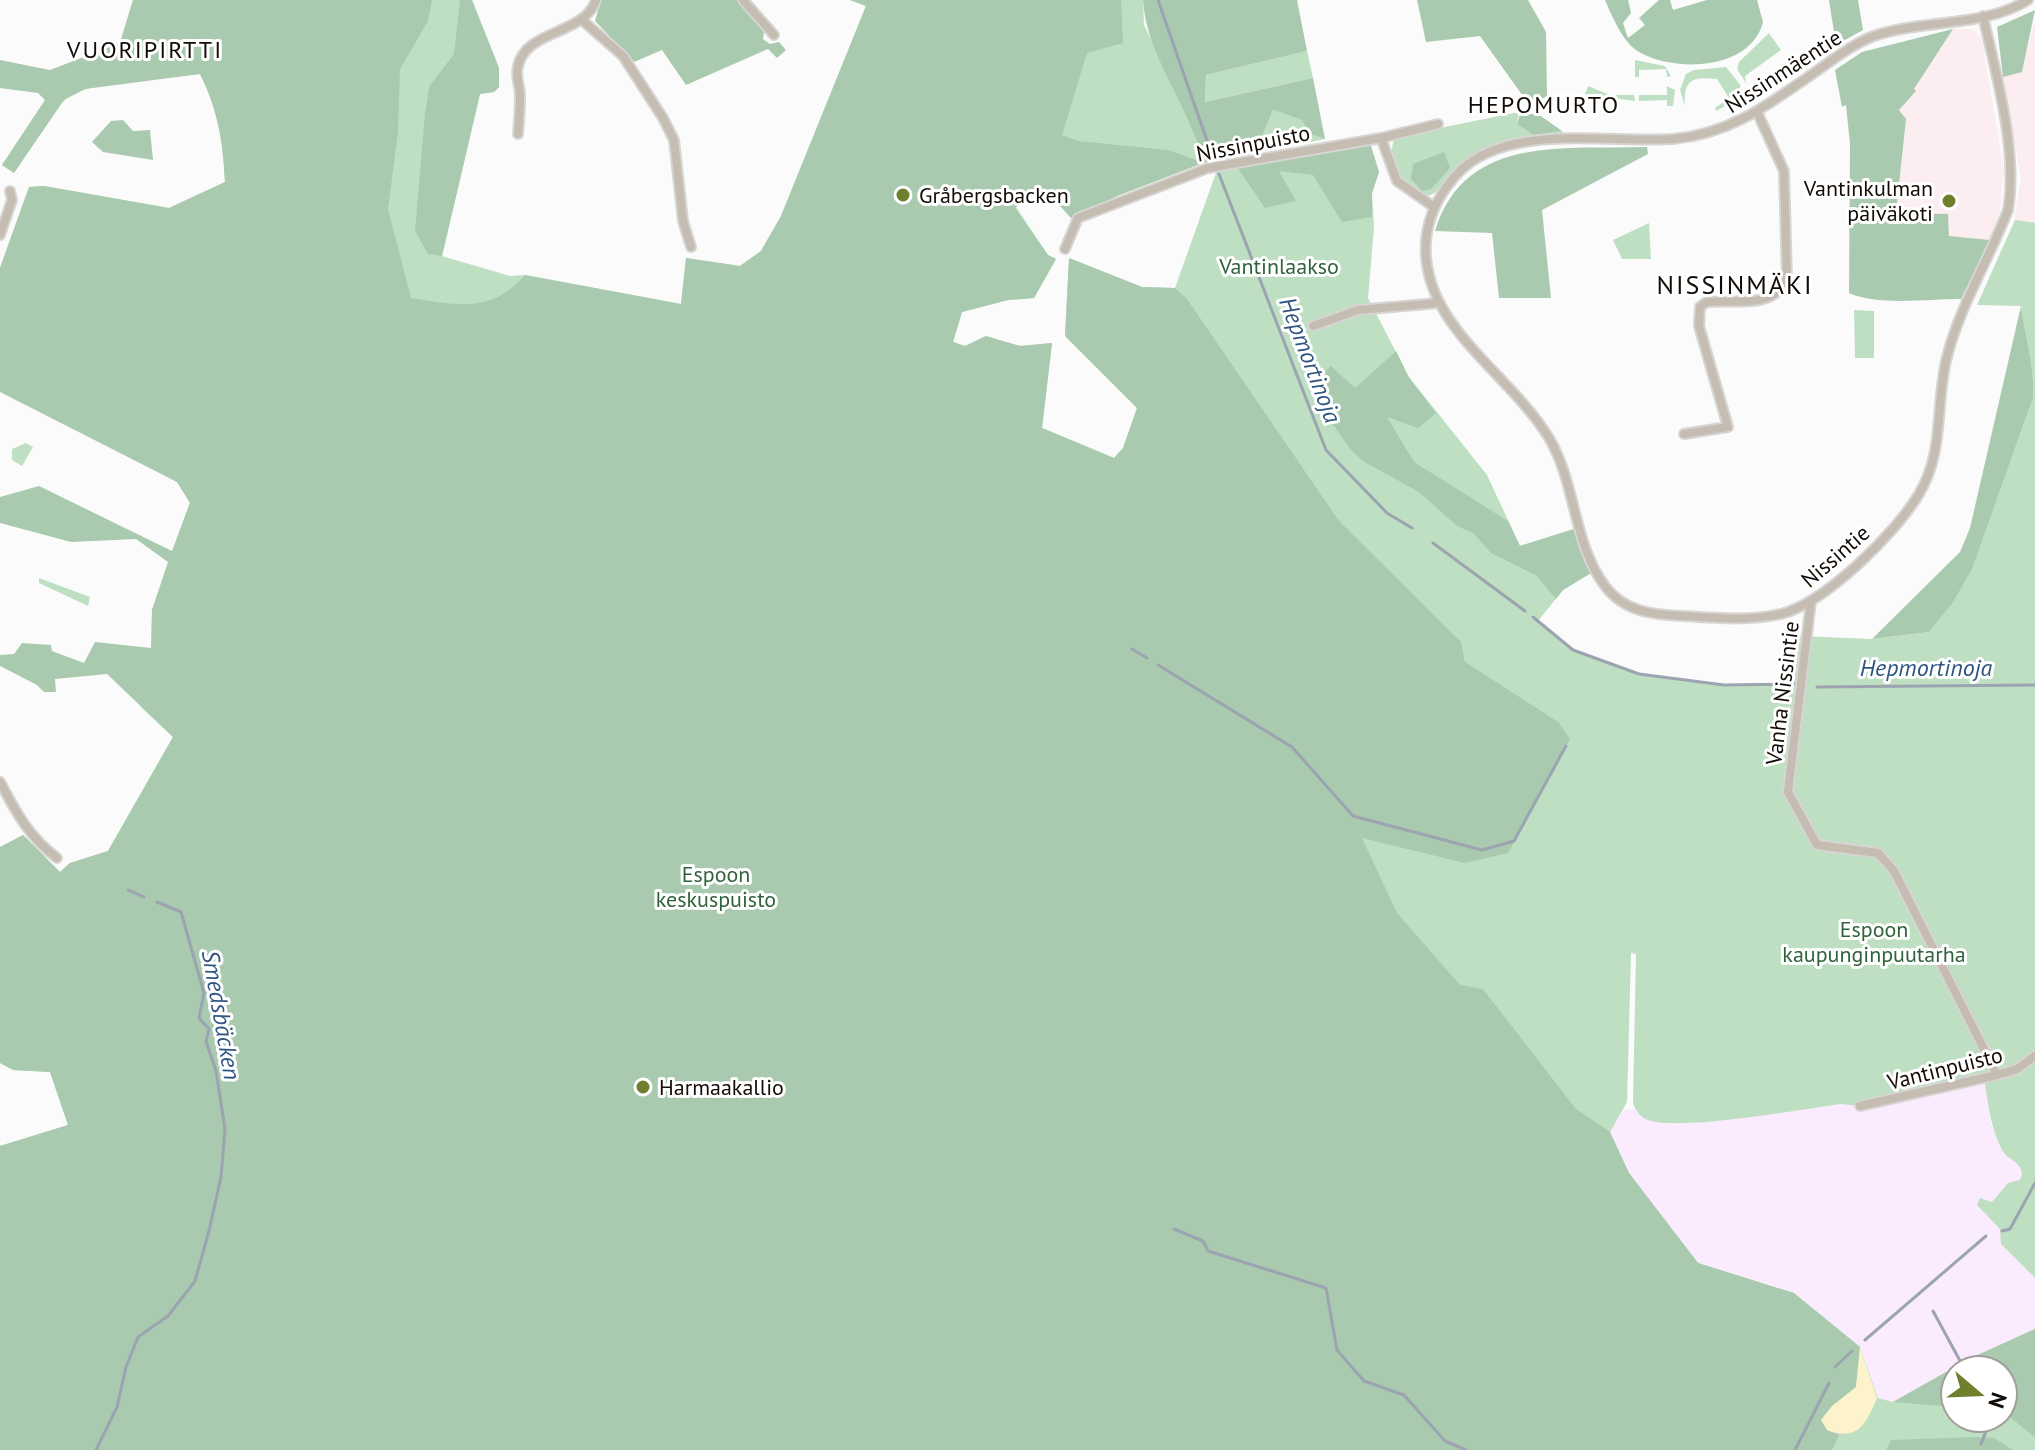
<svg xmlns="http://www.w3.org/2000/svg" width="2035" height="1450" viewBox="0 0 2035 1450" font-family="'PT Sans',sans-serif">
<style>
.industrial{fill:#fbebfe}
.education{fill:#fcedf1}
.green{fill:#bedfc2;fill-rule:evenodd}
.forest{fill:#a9caae}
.sand{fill:#fcf2cc}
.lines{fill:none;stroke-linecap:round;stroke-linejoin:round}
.stream{stroke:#9ba4b0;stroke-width:3}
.minor-casing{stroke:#d6d5d4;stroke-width:12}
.minor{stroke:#c5bcb2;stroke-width:8}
.poi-dot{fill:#6e7f2d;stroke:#fff;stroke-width:3}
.labels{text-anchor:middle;stroke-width:6;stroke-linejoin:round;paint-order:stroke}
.street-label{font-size:22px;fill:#130c06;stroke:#fff}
.poi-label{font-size:22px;fill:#130c06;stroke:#fff;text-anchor:start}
.park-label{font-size:22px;fill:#30623b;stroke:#fff}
.neighbourhood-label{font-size:24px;letter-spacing:2px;fill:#130c06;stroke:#fff}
.water-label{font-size:24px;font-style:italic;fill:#2f5580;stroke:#fff}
.quarter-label{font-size:26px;letter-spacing:2px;fill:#130c06;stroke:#fff}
</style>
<rect width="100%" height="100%" fill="#fbfbfb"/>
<polygon class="industrial" points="1984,1078 1991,1124 2003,1153 2017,1162 2022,1174 2020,1180 1992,1202 1977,1205 2001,1229 2001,1244 2035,1278 2035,1331 1893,1402 1877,1398 1860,1347 1795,1293 1698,1263 1629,1173 1610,1132 1623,1110 1634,1109 1647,1120 1677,1125 1841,1104 1860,1106"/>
<g class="education">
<polygon points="2035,19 2035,260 2013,227 2021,178 2003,77 2022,71"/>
<polygon points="1953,29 1971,29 1981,36 2004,169 2000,212 1990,240 1949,236 1948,215 1896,214 1906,119 1899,110 1916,92 1914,89"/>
</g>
<g class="green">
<path d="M133 0H472L499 68V87L494 92 480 94 442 256 510 276 525 275 681 304 686 258 740 266 761 251 781 216 866 6 850 0H1143L1144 25 1185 107 1203 163 1117 196 1071 218 1044 188 1016 207 1048 255 1056 259 1034 298 1008 300 962 312 953 342 965 346 986 336 1020 346 1052 343 1042 428 1114 458 1123 448 1137 408 1065 336 1069 258 1142 287 1175 288 1217 170 1370 143 1379 172 1372 193 1374 227 1368 298 1409 377 1487 475 1520 546 1577 528 1591 573 1563 590 1538 621 1573 650 1639 674 1724 685 1794 684 1798 636 1872 639 1929 632 1972 568 2033 398C2035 366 2025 338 2021 306L1977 305 2015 220 2035 223V1278L2001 1244 2000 1229 1977 1205 1980 1198 1992 1202 2008 1183 2020 1180 2022 1174C2020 1160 2008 1161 2002 1150 1990 1127 1988 1103 1984 1078L1860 1106 1841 1104C1802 1109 1678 1132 1648 1120 1640 1117 1634 1109 1633 1102L1636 954 1631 953 1627 1102 1610 1132 1629 1173 1698 1263 1794 1293 1860 1347 1878 1398 1893 1402 1971 1358 2035 1329V1450H0V1146L68 1125 50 1072 13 1070 0 1063V847L23 835 60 872 70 863 108 851 173 737 140 706 151 686 152 610 190 502 177 482 109 445 0 268 29 187 44 186 169 208 225 182C223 141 218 111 200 74 166 77 90 79 65 100 47 115 28 153 14 173L2 165 68 66 120 43ZM1955 1370H2003V1418H1955Z"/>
<polygon points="1769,33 1781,50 1745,76 1746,83 1737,69 1739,62"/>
<polygon points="1307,51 1313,78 1205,102 1206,75"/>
<polygon points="1635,60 1665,66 1671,76 1667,77 1666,69 1639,70 1639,77 1635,77"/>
<path d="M1726 67 1741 86 1729 104 1716 111 1715 108 1729 98 1717 79C1692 76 1683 80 1685 106L1680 90 1686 74 1694 70Z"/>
<polygon points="1588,86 1610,95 1634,95 1635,101 1591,95 1589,98 1585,94"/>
<polygon points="1667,86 1675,90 1673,106 1667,106 1667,100 1639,101 1639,95 1667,95"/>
<polygon points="1273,110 1303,120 1310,134 1325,139 1232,158 1259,144"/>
<path d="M1519 112 1517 124 1533 135 1562 131 1564 137C1530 139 1495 139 1467 160 1451 172 1441 199 1420 196 1401 179 1385 162 1395 137Z"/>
<polygon points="1649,223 1651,259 1622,259 1613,240"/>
<polygon points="1854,310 1874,311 1874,358 1855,358"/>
<polygon points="26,443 33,447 22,466 12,460 12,449"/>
<polygon points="39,578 90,597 88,606 39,583"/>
</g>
<g class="forest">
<path d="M133 0H432L428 21 400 69 398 132 388 209 411 298C456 305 491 314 525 275L681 304 686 258 740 266 761 251 781 216 866 6 850 0H1121L1123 43 1087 53 1062 135 1078 141 1168 150 1202 162C1191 106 1146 57 1143 0H1297L1307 51 1206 75 1205 102 1313 78 1325 139 1310 134 1302 120 1273 110 1259 144 1232 158 1203 163 1117 196 1071 218 1044 188 1015 208 1048 255 1056 259 1034 298 1008 300 962 312 953 342 965 346 986 336 1020 346 1052 343 1042 428 1114 458 1123 448 1137 408 1065 336 1069 258 1142 287 1175 288 1187 299 1339 521 1461 642 1465 662 1558 722 1570 739 1508 853 1465 863 1362 838 1397 913 1460 985 1483 989 1576 1109 1610 1132 1629 1173 1698 1263 1794 1293 1860 1347 1856 1387 1832 1406 1827 1430 1839 1435 1832 1450H0V1146L68 1125 50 1072 13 1070 0 1063V847L23 835 60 872 70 863 108 851 173 737 107 674 55 679 56 692H44L37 685 0 666V655L14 654 22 643 51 645 52 651 84 663 95 642 151 648 152 610 168 562 136 539 71 542 0 523V497L39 486 172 551 190 503 177 482 0 392V268L29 187 44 186 169 208 225 182C223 141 218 110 200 74L85 89 64 100 14 173 2 165 45 100 38 93 0 88V60L50 70 120 43Z"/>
<polygon points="460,0 472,0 499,68 499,87 494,92 480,94 442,256 428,254 415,231 425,114 429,87 454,54"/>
<polygon points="601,0 737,0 765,26 763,39 770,44 779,42 786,50 777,58 768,49 686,85 662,50 634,62 595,21"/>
<polygon points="1417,0 1528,0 1546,32 1547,96 1538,101 1525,99 1480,36 1426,42"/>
<path d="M1605 0H1628L1631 13 1623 23 1628 38 1645 25 1639 18 1659 0H1670L1673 10 1707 0H1757L1763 22C1751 70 1676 73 1639 52 1623 43 1612 16 1605 0Z"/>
<polygon points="1829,0 1858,0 1863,30 1836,45"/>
<polygon points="2035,10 2022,72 2003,77 1997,27"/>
<path d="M1953 29 1914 89 1916 91 1899 110 1906 119 1896 213 1948 214 1949 236 1990 240 1961 299C1927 299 1877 306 1849 293L1850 144 1846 105 1842 107 1835 70 1862 52Z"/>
<polygon points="1520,114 1538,114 1562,131 1533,135 1517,124"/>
<polygon points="123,120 133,131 150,130 153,160 103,152 92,142 111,121"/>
<polygon points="1370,143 1379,172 1372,193 1372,217 1342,222 1313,175 1279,171 1296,201 1265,208 1237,167"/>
<path d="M1647 147 1648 154 1542 210 1551 298H1499L1492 233 1435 231C1465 133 1566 150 1647 147Z"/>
<polygon points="1444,152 1450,168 1431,189 1422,191 1411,179 1413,164"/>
<path d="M2021 306C2025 337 2035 366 2033 398L1972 569 1953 602 1929 632 1872 639 1960 552 1970 528Z"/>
<polygon points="1396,351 1409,378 1436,413 1418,428 1387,417 1414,462 1508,521 1520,546 1577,528 1591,573 1563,590 1556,599 1537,576 1491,553 1473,533 1457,526 1419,492 1363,461 1351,450 1322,409 1322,374 1331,366 1355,388"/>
<polygon points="2035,1329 2035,1437 2003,1412 2003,1370 1955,1370 1955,1407 1893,1402 1971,1358"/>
<polygon points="1977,1437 1994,1438 2013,1450 1886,1450 1891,1440"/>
</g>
<path class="sand" d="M1860 1347 1877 1398C1866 1424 1858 1442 1827 1430L1821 1420 1832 1406 1856 1387Z"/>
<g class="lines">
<g class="stream">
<polyline points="1158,0 1213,158"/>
<polyline points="1219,174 1326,450 1387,513 1412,528"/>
<polyline points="1433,543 1525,611"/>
<polyline points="1533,617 1573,650 1639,674 1724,685 1794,684"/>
<polyline points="1132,649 1147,658"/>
<polyline points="1158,665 1292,747 1353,816 1482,850 1514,841 1566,746"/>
<polyline points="1817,687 2035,685"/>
<polyline points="128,890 144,897"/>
<polyline points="1174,1229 1203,1241 1208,1251 1326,1288 1337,1350 1364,1381 1404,1395 1445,1441 1466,1450"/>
<polyline points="2002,1231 2010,1229 2035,1183"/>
<polyline points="1933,1311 1965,1370"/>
<polyline points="1865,1340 1986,1236"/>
<polyline points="1835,1367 1852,1351"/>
<polyline points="1981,1444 1991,1418"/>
<polyline points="96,1450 117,1407 126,1367 138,1337 168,1316 195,1281 209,1231 221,1177 225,1129 216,1071 206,1041 209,1029 199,1018 204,993 181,912 157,902"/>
<polyline points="1795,1450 1829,1383"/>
</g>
<defs>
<g id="minor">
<polyline points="743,0 774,35"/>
<path d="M1983 16C1996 74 2018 151 2008 210 1989 259 1960 306 1947 357 1935 403 1945 451 1919 494 1896 533 1825 603 1781 614 1751 621 1714 618 1684 616 1654 615 1624 612 1605 586 1573 544 1576 483 1549 438 1510 373 1420 325 1426 241 1428 215 1441 190 1460 171 1509 123 1608 143 1673 139 1733 134 1773 101 1821 68 1838 56 1855 43 1874 36 1923 19 1983 28 2028 0"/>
<polyline points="582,20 623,56 663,118 674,140 683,221 691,247"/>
<path d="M518 134C519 122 520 109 520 96 520 86 515 77 518 66 526 29 585 35 596 0"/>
<polyline points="1381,138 1438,124"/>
<polyline points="0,235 12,200 10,191"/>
<polyline points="1065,249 1078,218 1208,168 1381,138 1397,181 1434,207"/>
<polyline points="1313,326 1358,310 1438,303"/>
<path d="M1684 434 1728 427 1699 326 1700 307 1707 302C1736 299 1772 310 1787 279L1784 171 1758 114"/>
<polyline points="1811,601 1788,792 1817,845 1878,853 1894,871 1997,1075"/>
<path d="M0 782C16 812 29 837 57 858"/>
<polyline points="1860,1106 1997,1075 2017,1069 2035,1056"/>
</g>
</defs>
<use href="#minor" class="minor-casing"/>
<use href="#minor" class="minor"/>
</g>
<g class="poi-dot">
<circle cx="903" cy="195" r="8"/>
<circle cx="1949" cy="201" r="8"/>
<circle cx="643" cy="1087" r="8"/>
</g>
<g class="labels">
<g class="street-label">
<text transform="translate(1783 71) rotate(-33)" y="8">Nissinmäentie</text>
<text transform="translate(1253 143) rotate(-11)" y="8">Nissinpuisto</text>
<text transform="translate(1835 556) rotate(-41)" y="8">Nissintie</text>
<text transform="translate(1782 693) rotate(-83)" y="8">Vanha Nissintie</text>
<text transform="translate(1945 1068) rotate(-14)" y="8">Vantinpuisto</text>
</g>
<g class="poi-label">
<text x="1933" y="196" text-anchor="end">Vantinkulman<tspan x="1933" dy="25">päiväkoti</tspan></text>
<text x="919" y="203">Gråbergsbacken</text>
<text x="659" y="1095">Harmaakallio</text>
</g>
<g class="park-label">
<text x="1279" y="274">Vantinlaakso</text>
<text x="716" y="882">Espoon<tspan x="716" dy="25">keskuspuisto</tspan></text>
<text x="1874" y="937">Espoon<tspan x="1874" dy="25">kaupunginpuutarha</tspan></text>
</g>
<g class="neighbourhood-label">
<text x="145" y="58">VUORIPIRTTI</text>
<text x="1544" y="113">HEPOMURTO</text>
</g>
<g class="water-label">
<text transform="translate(1310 360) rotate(69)" y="8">Hepmortinoja</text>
<text x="1926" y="676">Hepmortinoja</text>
<text transform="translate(221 1015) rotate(80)" y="8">Smedsbäcken</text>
</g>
<g class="quarter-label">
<text x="1735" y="294">NISSINMÄKI</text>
</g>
</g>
<g transform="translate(1979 1394) rotate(109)"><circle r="38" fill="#ffffff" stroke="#a19e9b" stroke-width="2"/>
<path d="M0-6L14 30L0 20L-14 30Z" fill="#6e7f2d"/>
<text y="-12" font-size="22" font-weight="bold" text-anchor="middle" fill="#130c06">N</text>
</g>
</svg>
